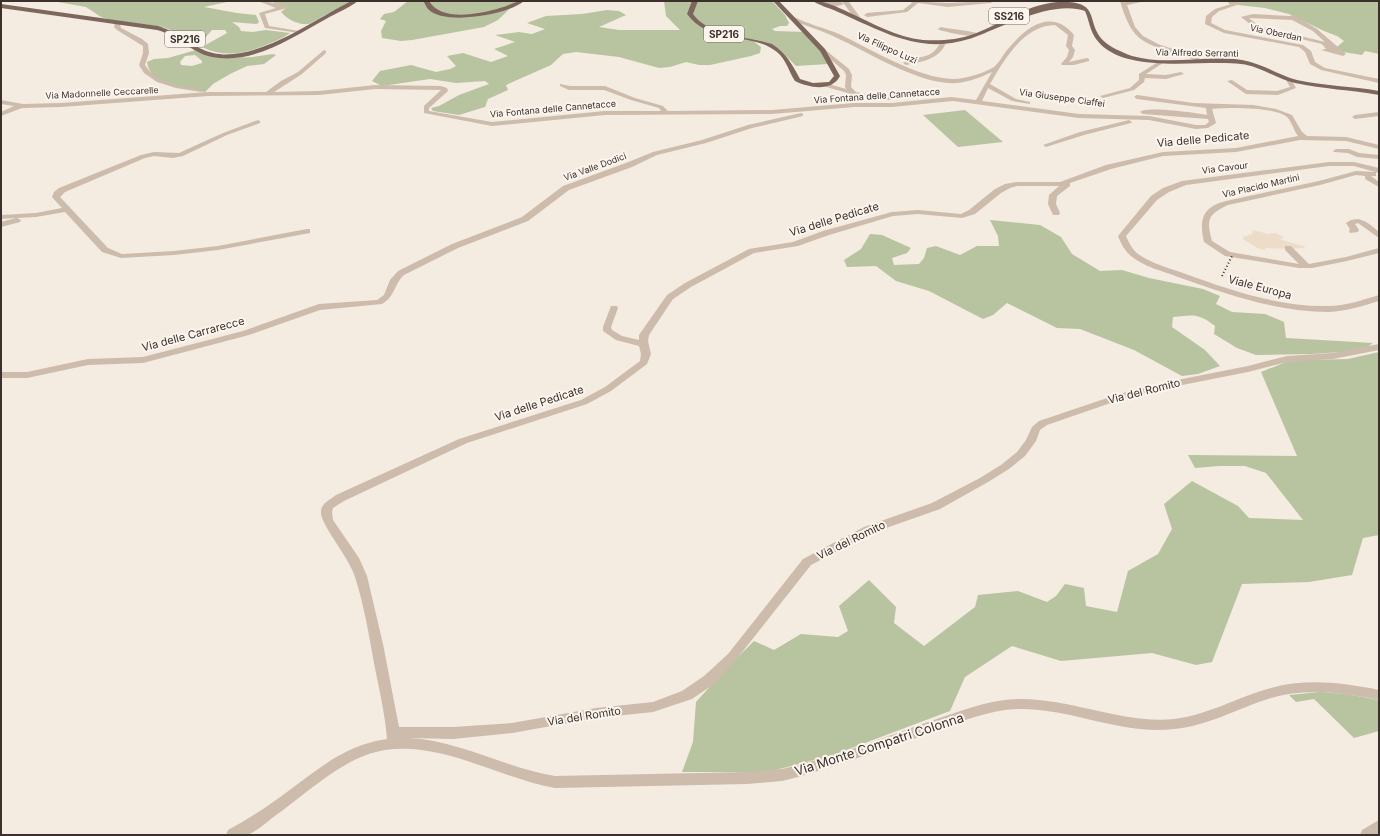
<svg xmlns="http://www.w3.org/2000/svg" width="1380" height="836" viewBox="0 0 1380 836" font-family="Inter,sans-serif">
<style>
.green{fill:#b8c4a0;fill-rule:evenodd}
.plaza{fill:#ecdcc8}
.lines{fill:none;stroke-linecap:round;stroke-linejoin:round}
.minor{fill:#cdbbac;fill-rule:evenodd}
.major{fill:#7d675c;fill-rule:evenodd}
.rail{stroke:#3b302b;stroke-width:2;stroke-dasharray:1 2.5;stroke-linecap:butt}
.labels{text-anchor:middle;stroke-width:4;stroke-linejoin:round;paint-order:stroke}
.far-street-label{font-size:9px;fill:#3b302b;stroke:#fbf5ee}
.shield{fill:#fbf5ee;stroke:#756b66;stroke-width:1}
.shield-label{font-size:10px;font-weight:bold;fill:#3b302b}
.street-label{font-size:11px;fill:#3b302b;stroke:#fbf5ee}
.near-street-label{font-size:13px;fill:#3b302b;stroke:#fbf5ee}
</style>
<rect width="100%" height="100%" fill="#f4ebe1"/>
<g class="green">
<path d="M52 1H231L204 7 237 13 256 15 259 22 257 24 232 22 239 27 241 31 252 32 266 30 290 33C283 38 276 41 268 44 245 54 224 58 202 47L227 33 225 30H212L205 38 194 40 163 27 111 20 101 17 86 7Z"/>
<path d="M270 1H351L309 24C298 25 288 20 281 12L286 8Z"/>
<polygon points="408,1 518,1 498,20 484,27 412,40 401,41 382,38 381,31 386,21 380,19 384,14 394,12"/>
<path d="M664 1H772L785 15 789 23 787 26H780L772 29 775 31 804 32 822 51 828 64 796 66C780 49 776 47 753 41L761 47 760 53 751 56 710 65H699L686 62 670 67 659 68 619 57 576 52 563 54 551 65 506 85 508 90 488 99 485 107 459 115 433 111 431 108 439 106 459 95 489 84 485 81 456 83 430 79 382 86 372 81 380 71 411 65 436 72 450 69 456 66 447 56 463 53 491 62 508 56 494 49 515 42 495 35 519 32 532 34 545 29 527 23 546 16 582 14 607 10 619 11 626 15 599 27 619 30H680L666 16Z"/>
<polygon points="1228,1 1379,1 1379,54 1365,51 1362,55 1343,52 1337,47 1344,41 1337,36 1324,31 1289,14 1265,8 1229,4"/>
<path d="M196 50 231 58 253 57 273 54 276 55 264 64 247 66 230 74 213 84 205 92C186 89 150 86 147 62L154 59 168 58ZM195 55 202 61V63L192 66 181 65 180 62 185 56Z"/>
<polygon points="965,110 1003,142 958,147 923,115"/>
<path d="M990 220 1040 225 1061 237 1072 254 1100 271 1122 270 1149 278 1203 289 1220 296 1216 304 1232 312 1265 314 1284 322 1286 338 1373 343 1366 348 1342 352 1312 354 1256 355 1237 348 1214 334 1215 326C1198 313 1194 315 1173 317L1172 327 1205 350 1220 366 1198 374 1182 376 1134 350 1080 329 1057 328 1007 303 993 315 983 319 929 291 896 281 876 266 847 267 844 260 861 249 870 234 882 235 911 248 907 253 892 258 894 265 919 264 924 258 927 248 936 246 960 255 977 246H999L998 236Z"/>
<polygon points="1379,352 1379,535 1363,538 1352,575 1309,582 1242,584 1212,662 1196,665 1152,653 1061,661 1012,646 965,677 950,711 833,755 768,772 682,772 693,742 696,702 724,671 754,641 774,650 801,634 838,637 848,631 839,606 869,580 896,607 894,623 924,646 975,607 978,595 1018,591 1047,602 1056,596 1065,584 1084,588 1086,606 1117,612 1128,571 1158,554 1172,529 1164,504 1192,481 1238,506 1249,518 1303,520 1266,473 1245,466 1219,466 1195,468 1188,455 1297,456 1261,372 1286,362 1304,360 1348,359"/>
<polygon points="1320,692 1346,694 1379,700 1379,731 1354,738 1314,699 1296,702 1289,695"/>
</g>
<polygon class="plaza" points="1253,230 1268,234 1275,233 1284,237 1280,239 1288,242 1306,247 1302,248 1290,249 1265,248 1265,250 1257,248 1243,239 1243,237 1252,234"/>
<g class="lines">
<g class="minor">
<path d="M258 1C268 1 277 4 287 6V8L265 14 269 26 299 31V33L265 28 259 13 276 8Z"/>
<path d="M817 1 841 2 844 4C837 8 824 5 817 1Z"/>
<polygon points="842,1 849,2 862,20 861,21 857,21 855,19"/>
<polygon points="909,1 948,3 994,1 991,3 948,7 918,3 907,12 867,17 864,15 867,13 903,10 912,3"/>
<path d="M1120 1H1146L1127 5 1135 27 1143 36 1158 44 1199 58 1202 61 1201 62H1197C1192 58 1183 56 1177 54 1140 42 1132 40 1120 1Z"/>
<polygon points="1241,1 1249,1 1219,11 1212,17 1211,23 1225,30 1303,45 1311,51 1315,62 1325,68 1379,79 1379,83 1321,70 1310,64 1305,52 1299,47 1224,33 1205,24 1206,16 1215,9"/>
<path d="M1253 14 1289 16 1294 15 1317 29 1346 54 1343 56 1321 50 1326 49 1322 44 1255 28 1241 17ZM1249 18 1292 20 1313 31 1325 42 1259 26Z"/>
<path d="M790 17H794C808 24 824 28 839 34 871 49 928 85 963 78 973 76 986 72 994 67 999 63 1003 55 1007 50 1025 28 1051 7 1074 35L1072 46 1075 50 1073 57 1069 62 1087 58 1089 59V61L1074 65H1062L1061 64 1067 57 1069 50 1066 46 1068 35 1055 25C1024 25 1004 60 990 84L1016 99 1030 102V104L1012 101 988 88 982 101 1079 114 1149 116 1196 125H1205L1209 122 1208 119 1143 114 1140 112C1148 106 1195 113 1207 115L1206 108 1137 99 1134 97 1137 95 1193 103 1253 105 1276 109 1292 115 1302 132 1307 136 1346 137 1379 145V149L1346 141 1300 140 1236 152 1163 156 1111 169 1070 183V186L1057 196 1056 204 1060 213 1059 215H1053L1048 204 1049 195 1059 186H1017L1010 188 1001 193 975 214 962 218 918 214 893 216 829 235 798 246 754 253 691 287 673 299 649 335 648 341 651 354 647 364 611 391 587 404 467 443 344 501 333 508 332 512 333 520 359 558 367 576 383 644 399 727H453L512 723 596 708 653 702 682 691 704 676 728 654 803 559 864 527 932 503 980 478 1001 465 1017 452 1026 440 1032 427 1039 421 1119 394 1162 383 1248 366 1287 356 1333 353 1379 344V350L1333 359 1287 362 1248 372 1162 389 1125 398 1047 425 1040 430 1036 441 1025 456 1009 469 988 482 940 509 872 533 811 565 736 660 714 684 692 699 653 712 596 718 512 733 453 739 408 738C459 740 505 768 555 776L747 772 782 769 802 764C845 752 886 737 928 722 958 712 989 699 1021 699 1073 699 1122 724 1174 719 1208 715 1238 697 1271 688 1307 678 1344 683 1379 690V700C1344 693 1306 688 1271 698 1238 708 1208 726 1174 729 1121 735 1073 709 1021 709 989 709 958 723 928 734 886 748 844 763 802 776L782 781 747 784 555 788C498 778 445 742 385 750 342 757 307 794 272 818 265 824 255 832 247 835 241 836 232 835 226 835L228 830C249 819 268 806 287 792 320 768 345 745 387 739 385 713 379 689 374 663 369 635 364 605 355 577 350 559 321 525 321 513 320 504 330 500 336 495L459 439 581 400 605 387 640 361 641 354 639 346 616 340 603 331V327L611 306H617L618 308 611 327 612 330 622 336 639 340V335L667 295 685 283 749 249 793 242 823 231 892 212 918 210 961 214 969 210 995 189 1005 184 1017 182H1060L1106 165 1163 152 1236 148 1298 136C1294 131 1292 122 1287 117 1276 107 1228 107 1212 109L1216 123 1208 128 1196 129 1149 120 1079 118 953 101 892 107H854L772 114 605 115 492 126 424 113V106L441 90 375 89 319 95 208 96 61 107 22 108 1 116V112L14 106 1 104V100L23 104 61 103 208 92H266L281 81 298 72 324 50 326 51V53L302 74 274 92 319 91 375 85 441 86 447 88 448 91 429 108V111L492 122 605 111H661L659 108 631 100 604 90H569L560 86V84L570 86H605L635 98 663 106 668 111 772 110 854 103H892L951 97 976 100 992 72C981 77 969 82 957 83 921 86 868 52 835 37 821 30 805 26 790 19Z"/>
<path d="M115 21H119L121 28 142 39 148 44 149 53 145 65C157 84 181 85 201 90V92L176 88 157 82 144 73 139 65 143 53V46L117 30 114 27Z"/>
<path d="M941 27C949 29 975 31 979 34 971 39 949 32 939 30L938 29Z"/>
<path d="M941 41 946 42C941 59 921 62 906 65L903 63C918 53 931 63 941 41Z"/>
<polygon points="823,48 849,69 852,75 851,87 856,92 865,94 891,97 893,98 893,100 865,98 823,86 823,84 825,83 846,89 845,87 846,75 844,71 821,51 820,50"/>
<polygon points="1161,60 1164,62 1163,63 1146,74 1166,75 1181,72 1184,74 1166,79 1145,78 1144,82 1134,90 1103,98 1100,96 1130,88 1139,80 1139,74"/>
<polygon points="1289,78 1291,79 1296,88 1278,95 1246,94 1227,81 1232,80 1247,90 1277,91 1290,87 1286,80"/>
<polygon points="1379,112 1379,116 1355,119 1352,117 1355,115"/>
<path d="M801 113 803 114V116L752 128 706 143 657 155 632 167 569 190 528 221 458 248 404 275C394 284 395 297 382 304L320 310 249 335 143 363 88 365 27 378H1V372H27L88 359 143 357 243 331 319 304 377 300 384 295 390 280 398 271 452 244 522 217 563 186 626 163 653 152 702 140 748 125Z"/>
<polygon points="258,120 260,121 260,123 227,135 183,156 173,158 154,156 145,158 65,192 60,197 108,248 122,254 174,251 218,246 307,229 310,229 310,233 218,250 174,255 121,258 102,252 65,212 36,217 17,218 21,220 20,222 1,227 1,222 16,218 1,219 1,215 36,213 62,208 52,197 54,192 59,188 141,155 154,152 179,153 223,133"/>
<polygon points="1129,120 1132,122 1131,123 1084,135 1046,147 1043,145 1080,132"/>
<polygon points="1336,149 1349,149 1359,153 1379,155 1379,159 1357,157 1348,153 1334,152 1333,151"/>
<path d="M1329 162H1354L1379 168V173L1354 166H1329L1186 185 1169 192 1157 200 1126 236C1129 243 1132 249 1138 254 1151 263 1168 268 1183 273 1230 290 1278 307 1328 306 1346 306 1362 300 1379 295V301C1363 306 1346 311 1329 312 1277 312 1226 294 1178 277 1163 271 1144 267 1131 256 1125 251 1121 244 1118 236L1151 196 1163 188 1182 181Z"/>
<path d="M1356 171 1376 172V176H1371L1379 182V187L1365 179V176L1356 175 1320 185 1228 205C1208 214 1206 220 1212 241L1230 252 1299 264 1285 250V246H1291L1309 264 1346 257 1379 248V253L1347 261 1312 268H1299L1225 256 1204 242C1199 220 1202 207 1226 201L1319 181Z"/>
<path d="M1358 219C1367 221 1372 226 1379 232V238L1358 223 1355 224 1359 230 1358 232 1350 233 1349 231 1350 229 1346 223 1351 220Z"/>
<polygon points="1379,820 1379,834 1360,835 1362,830"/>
</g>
<g class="major">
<path d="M351 1H358C349 8 336 13 326 19 291 38 253 65 212 57 192 53 177 35 157 30L1 8V4L158 26C179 32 194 49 213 53 255 63 314 20 351 1Z"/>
<path d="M423 1H429C441 22 480 14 500 8 508 6 515 1 524 1 508 15 444 26 428 9 426 7 425 3 423 1Z"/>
<path d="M692 1H698L693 14C710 37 746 36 772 44 786 53 792 64 800 79L813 83 829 82 834 76 820 51 773 1H779L825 49 840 76C832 92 809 88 795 81 789 72 786 59 777 52 750 31 710 45 687 14Z"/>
<path d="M813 1C826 1 837 7 848 12 872 23 896 37 923 40 940 41 958 40 974 34 1006 22 1032 0 1069 2 1097 4 1088 20 1100 37 1107 46 1121 52 1132 56 1167 66 1206 55 1242 60 1261 63 1278 75 1297 80 1324 86 1352 86 1379 91V95C1351 90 1323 89 1295 83 1277 79 1260 66 1241 64 1201 59 1123 76 1096 39 1090 31 1089 20 1085 11 1056 0 1007 24 980 35 968 40 955 43 942 44 904 46 871 26 838 12 830 8 820 6 813 1Z"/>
</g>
<polyline class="rail" points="1222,276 1232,256"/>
</g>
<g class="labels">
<g class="far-street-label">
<text transform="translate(1276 33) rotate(12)" y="3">Via Oberdan</text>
<text transform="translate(887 48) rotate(24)" y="3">Via Filippo Luzi</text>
<text transform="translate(1197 53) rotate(1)" y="3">Via Alfredo Serranti</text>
<text transform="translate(102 93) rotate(-3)" y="3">Via Madonnelle Ceccarelle</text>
<text transform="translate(877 96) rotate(-4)" y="3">Via Fontana delle Cannetacce</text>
<text transform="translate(1062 98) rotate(8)" y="3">Via Giuseppe Ciaffei</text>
<text transform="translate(553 109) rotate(-5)" y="3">Via Fontana delle Cannetacce</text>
<text transform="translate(595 167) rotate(-20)" y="3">Via Valle Dodici</text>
<text transform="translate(1225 168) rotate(-7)" y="3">Via Cavour</text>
<text transform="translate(1261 186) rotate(-13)" y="3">Via Placido Martini</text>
</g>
<g class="shield">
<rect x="989" y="8" width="40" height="16" rx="3"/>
<rect x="704" y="26" width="40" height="16" rx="3"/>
<rect x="165" y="31" width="40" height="16" rx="3"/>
</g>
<g class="shield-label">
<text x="1009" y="20">SS216</text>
<text x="724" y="38">SP216</text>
<text x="185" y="43">SP216</text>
</g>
<g class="street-label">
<text transform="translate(1203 139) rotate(-5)" y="4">Via delle Pedicate</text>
<text transform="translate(834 219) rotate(-17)" y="4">Via delle Pedicate</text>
<text transform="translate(1260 287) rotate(15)" y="4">Viale Europa</text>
<text transform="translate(193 334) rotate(-15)" y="4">Via delle Carrarecce</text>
<text transform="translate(1144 391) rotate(-14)" y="4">Via del Romito</text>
<text transform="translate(539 403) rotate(-18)" y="4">Via delle Pedicate</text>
<text transform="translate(851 540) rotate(-26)" y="4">Via del Romito</text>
<text transform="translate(584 716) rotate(-9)" y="4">Via del Romito</text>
</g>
<g class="near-street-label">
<text transform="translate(879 744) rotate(-18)" y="5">Via Monte Compatri Colonna</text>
</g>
</g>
<rect width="1380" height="836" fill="none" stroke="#3b302b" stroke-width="4"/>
</svg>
